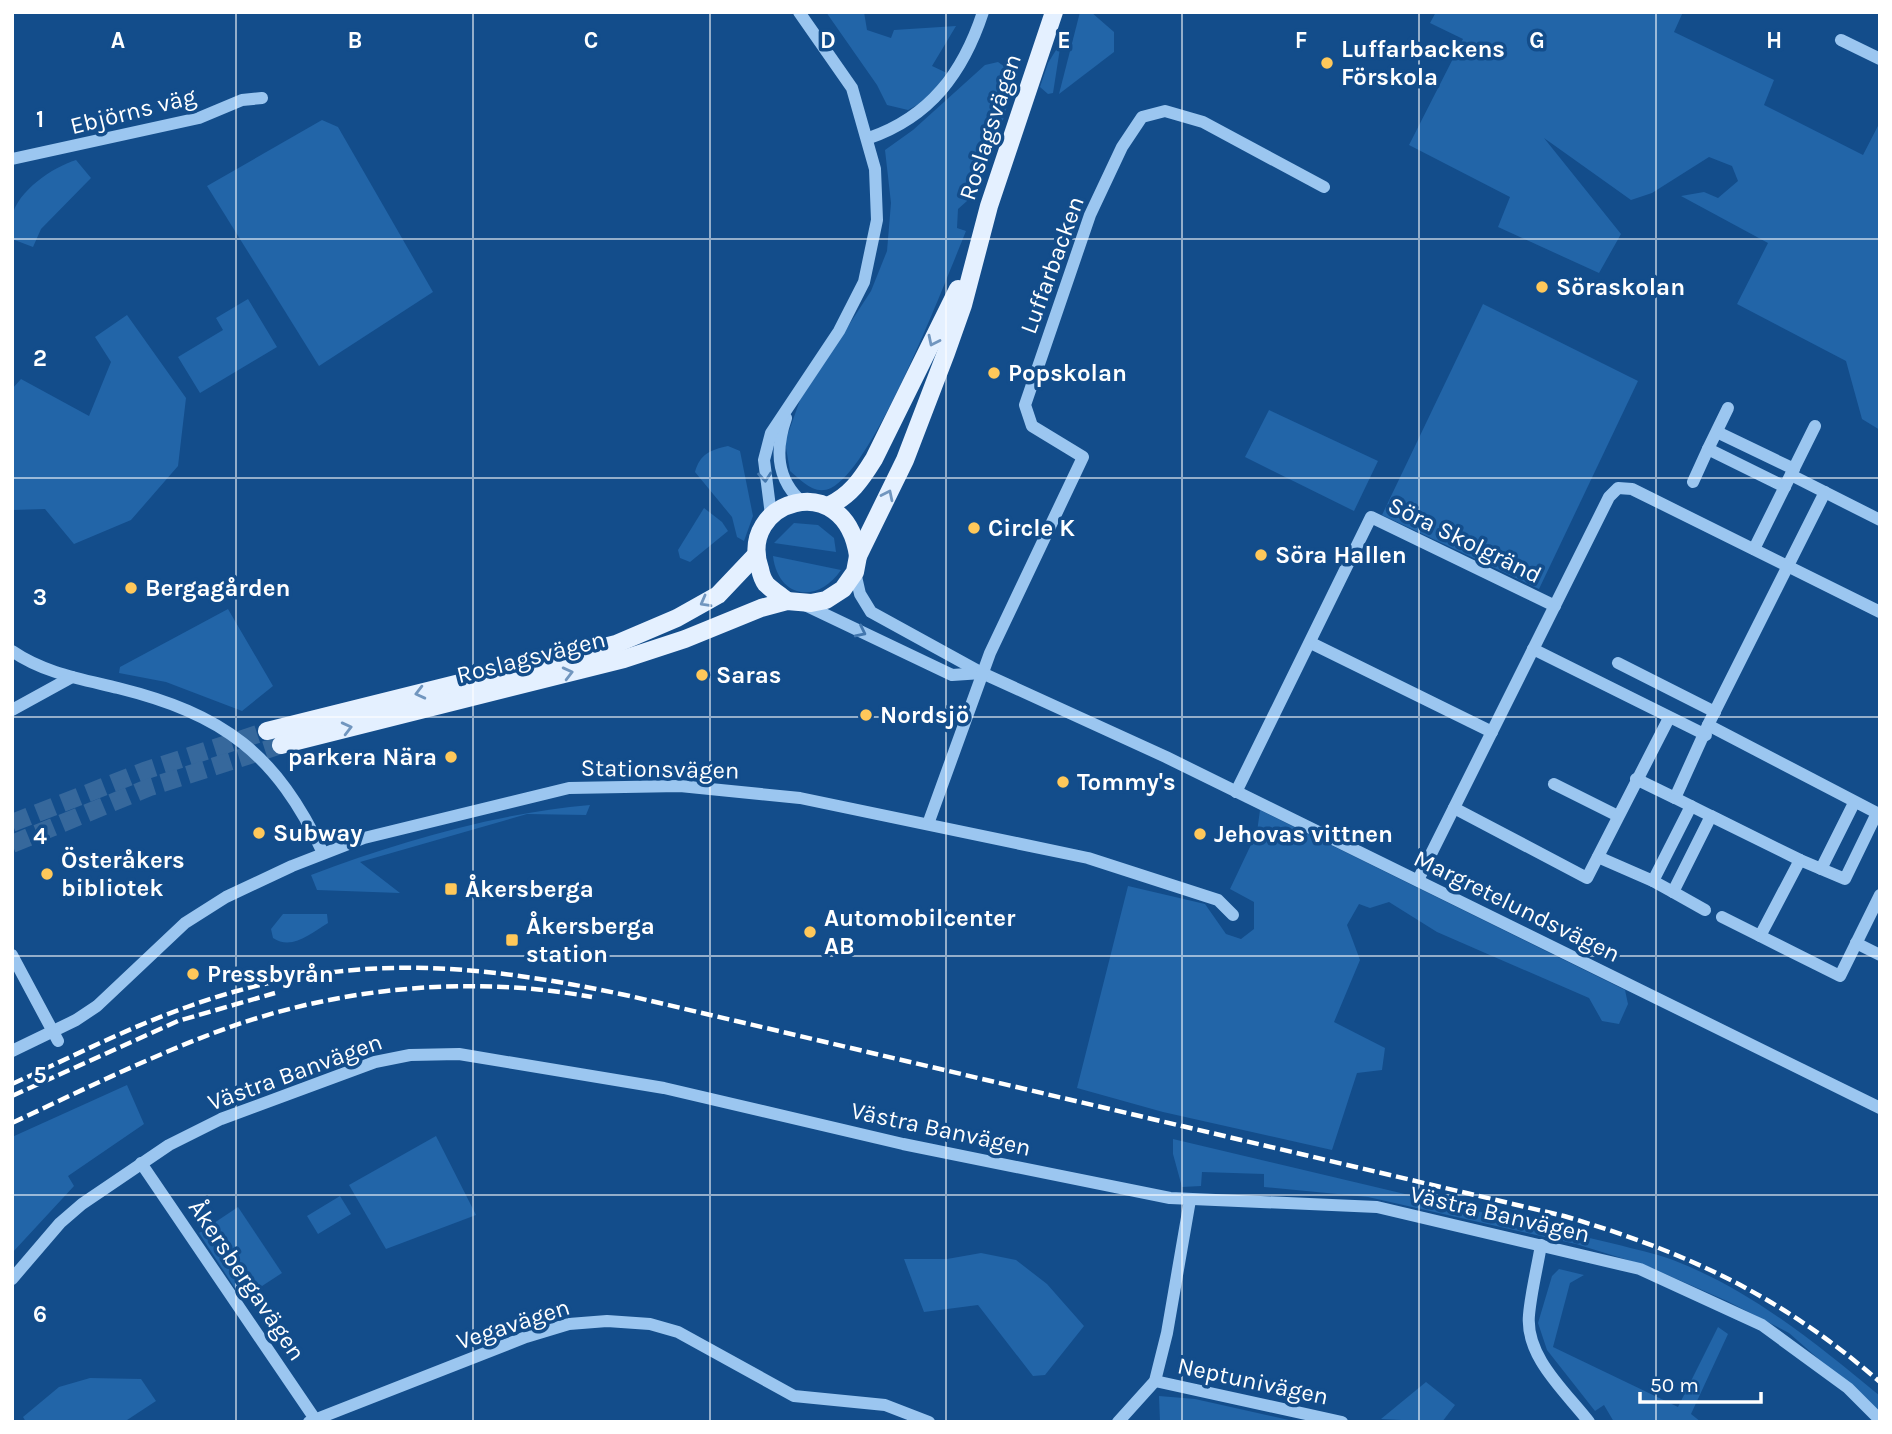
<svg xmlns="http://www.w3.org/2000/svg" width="1892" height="1434" viewBox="0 0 1892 1434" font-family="Karla,sans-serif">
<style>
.green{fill:#2265a8}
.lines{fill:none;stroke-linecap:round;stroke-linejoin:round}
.major-tunnel{stroke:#36689c;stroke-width:18;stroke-dasharray:18 9;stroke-linecap:butt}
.minor{stroke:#9bc6f0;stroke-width:12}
.major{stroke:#e4f0ff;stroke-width:18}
.rail{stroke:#fff;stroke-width:4.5;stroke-dasharray:12 5;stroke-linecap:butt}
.oneway{stroke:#7196bf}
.oneway2{stroke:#4377ae}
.grid{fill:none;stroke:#fff;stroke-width:2;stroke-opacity:0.55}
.poi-dot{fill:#ffc85a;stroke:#134d8b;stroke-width:2.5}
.labels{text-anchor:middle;stroke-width:7;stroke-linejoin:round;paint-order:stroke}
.poi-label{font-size:24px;font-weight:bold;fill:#fff;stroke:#134d8b;text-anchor:start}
.street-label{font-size:24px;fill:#fff;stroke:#134d8b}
.grid-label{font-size:23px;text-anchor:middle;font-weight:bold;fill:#fff;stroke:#134d8b;stroke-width:7;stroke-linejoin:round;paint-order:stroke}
</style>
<rect width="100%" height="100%" fill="#134d8b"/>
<g class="green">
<polygon points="826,12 864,12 867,30 891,38 894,30 956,26 932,66 947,73 928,99 908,110 887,105 877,85"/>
<polygon points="1080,12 1091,12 1114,32 1114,52 1059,94"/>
<polygon points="1436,12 1683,12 1674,32 1774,80 1764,105 1863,155 1880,122 1880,430 1862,419 1846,361 1737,304 1768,243 1681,196 1704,192 1718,198 1738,181 1732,166 1709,157 1652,193 1631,200 1544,138 1621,234 1599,273 1498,227 1510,197 1409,145 1463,39 1430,23"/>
<polygon points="1061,42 1053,93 1048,94 1040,87 1048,63"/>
<path d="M998 62 1016 75 1003 120 992 132 967 201 958 209 957 228 966 231C945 282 875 467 831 488 814 496 801 480 790 471L785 442 800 400 871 291 887 251 891 203 885 150 913 130 985 65Z"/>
<polygon points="322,120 338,127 433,292 319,366 207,186"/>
<path d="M76 160 91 178 41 229 33 247 12 239C12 232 11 224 12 217 17 191 53 167 76 160Z"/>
<polygon points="248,299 277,347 200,393 178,357 223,330 216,318"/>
<polygon points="1483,304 1638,381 1539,589 1382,515"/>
<polygon points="127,315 186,398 178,466 131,520 74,544 45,509 12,510 12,389 21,379 89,416 111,362 95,337"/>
<polygon points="1269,410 1378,461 1354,511 1245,457"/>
<path d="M728 446 740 451 753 516 744 541 737 537 732 517 695 472C700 454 710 450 728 446Z"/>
<polygon points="704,508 722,522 728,531 690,562 680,558 678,550"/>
<polygon points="794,523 818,525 834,538 836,552 774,543"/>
<path d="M773 556 841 570C818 604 778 599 773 556Z"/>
<polygon points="228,609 273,686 242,711 166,682 119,673 120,667"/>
<path d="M590 805 586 815 527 814 360 862 400 893 317 890 311 875C397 842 497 813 590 805Z"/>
<polygon points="1260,810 1625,990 1628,1004 1619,1024 1602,1021 1589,998 1437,932 1389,902 1370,908 1359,904 1347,925 1360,960 1334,1022 1385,1048 1382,1070 1357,1073 1332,1150 1163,1112 1077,1088 1128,886 1205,904 1226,934 1241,939 1254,929 1254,902 1230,889 1257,832"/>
<path d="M283 914H327L328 923C311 933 292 951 273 938L271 929Z"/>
<polygon points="127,1085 144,1124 68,1176 74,1186 12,1253 12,1137"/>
<polygon points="436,1136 476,1215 386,1249 349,1185"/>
<path d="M1173 1139 1615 1244C1634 1249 1654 1253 1673 1260 1751 1290 1816 1343 1880 1396V1413L1789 1333 1727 1301 1647 1266 1576 1244 1368 1197 1264 1187V1174L1202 1172 1201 1186 1182 1187 1173 1154Z"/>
<polygon points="340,1196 351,1214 318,1234 307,1216"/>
<polygon points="238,1207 282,1273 242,1299 199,1233"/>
<polygon points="981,1253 1016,1260 1047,1284 1084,1326 1045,1375 1033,1376 978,1305 924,1312 904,1259 947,1259"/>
<polygon points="1559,1269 1584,1275 1570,1283 1553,1347 1678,1407 1718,1327 1728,1334 1691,1414 1701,1422 1614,1422 1604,1405 1595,1411 1547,1350 1538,1323 1552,1276"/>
<polygon points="90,1378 141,1379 156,1401 124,1422 26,1422 23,1417 59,1387"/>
<polygon points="1426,1382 1455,1405 1442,1422 1381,1419"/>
<polygon points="1159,1396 1195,1399 1298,1422 1160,1422"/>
</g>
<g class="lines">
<g class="major-tunnel">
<polyline points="12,823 144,771 267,731"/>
<polyline points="12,844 150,787 281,745"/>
</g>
<g class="minor">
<polyline points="1841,40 1880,59"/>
<path d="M869 138C930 117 963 73 983 12"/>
<polyline points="12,159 199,118 242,100 262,98"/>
<path d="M786 418C775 450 776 479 802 502"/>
<polyline points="1717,432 1794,469"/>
<polyline points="1708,449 1728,408"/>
<polyline points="1791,475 1880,520"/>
<polyline points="1693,482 1708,449 1785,487"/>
<polyline points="771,515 764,460 771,433 839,331 864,282 877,220 875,169 852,88 799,12"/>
<polyline points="1754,549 1815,426"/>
<polyline points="855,572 860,594 871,612 982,673 1166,757 1880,1108"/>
<polyline points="803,604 952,675 982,673"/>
<polyline points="1311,643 1492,732"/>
<polyline points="1533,649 1706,735"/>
<path d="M12 651C44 673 81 679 118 688 223 714 276 753 323 853"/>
<polyline points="1618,663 1715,712"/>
<polyline points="12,710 72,677"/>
<polyline points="1708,725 1825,492"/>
<polyline points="1636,779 1675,798 1708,725 1877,813 1845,879 1800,860"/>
<polyline points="1554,784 1618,816"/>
<polyline points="1236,792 1371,517 1555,606"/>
<polyline points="1454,808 1587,878 1669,718"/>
<polyline points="1711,816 1800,860 1760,936 1722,917"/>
<polyline points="928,824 990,653 1083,457 1032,426 1025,405 1090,215 1122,147 1142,117 1165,111 1203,122 1324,187"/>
<polyline points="1598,857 1653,881 1691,806 1675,798"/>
<polyline points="1821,869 1854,803"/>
<polyline points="1418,880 1609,497 1618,488 1632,489 1880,612"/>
<polyline points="1653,881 1673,892 1711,816 1691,806"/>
<polyline points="1673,892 1705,910"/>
<polyline points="1760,936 1840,976 1880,895"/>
<polyline points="1856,943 1880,955"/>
<polyline points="12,955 58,1041"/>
<polyline points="12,1051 76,1020 97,1006 185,923 226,897 292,866 364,838 569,788 680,786 800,798 1088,858 1218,900 1233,915"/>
<polyline points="141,1163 317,1422"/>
<path d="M1541 1245C1537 1269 1531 1292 1529 1315 1525 1357 1566 1392 1589 1422"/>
<polyline points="12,1279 60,1223 82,1204 169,1145 221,1119 375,1062 410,1055 459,1054 664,1088 903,1144 1170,1198 1377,1207 1640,1269 1762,1325 1848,1388 1880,1420"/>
<polyline points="1155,1381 1342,1422"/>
<polyline points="309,1422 526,1337 569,1324 607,1321 650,1324 678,1332 794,1396 885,1405 929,1422"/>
<polyline points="1118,1422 1155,1381 1167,1333 1190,1200"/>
</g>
<g class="major">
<path d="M828 506C850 496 861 480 874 459L958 289"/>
<path d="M787 601C781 596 772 590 766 584 763 580 761 574 760 569 736 501 845 466 858 556"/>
<polyline points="267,731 616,644 677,618 718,595 755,556"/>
<polyline points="281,745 624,659 685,639 761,608 787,601 811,603 826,600 843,589 855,572 858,556 905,460 946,353 963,305 989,206 1054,12"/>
</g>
<g class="rail">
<path d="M12 1084C70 1058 127 1028 187 1007 342 951 472 962 630 996L1564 1216C1689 1253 1781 1296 1880 1382"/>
<polyline points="12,1096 178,1021 275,993"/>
<path d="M12 1123C78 1092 143 1060 211 1034 330 988 467 974 592 997"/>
</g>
</g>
<defs><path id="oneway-chevron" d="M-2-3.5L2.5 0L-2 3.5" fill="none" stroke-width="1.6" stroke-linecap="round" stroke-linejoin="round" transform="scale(1.75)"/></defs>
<g class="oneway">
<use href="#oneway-chevron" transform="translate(933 341) rotate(116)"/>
<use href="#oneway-chevron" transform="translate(888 495) rotate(-64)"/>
<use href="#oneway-chevron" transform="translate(705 602) rotate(151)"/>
<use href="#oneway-chevron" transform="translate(568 673) rotate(-14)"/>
<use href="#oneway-chevron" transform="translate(420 693) rotate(166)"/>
<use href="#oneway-chevron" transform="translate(347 728) rotate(-14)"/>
</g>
<g class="oneway2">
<use href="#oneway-chevron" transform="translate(765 477) rotate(85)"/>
<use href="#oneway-chevron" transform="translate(861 632) rotate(26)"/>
</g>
<path class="grid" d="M236 12V1422M473 12V1422M710 12V1422M946 12V1422M1182 12V1422M1419 12V1422M1656 12V1422M12 239H1880M12 478H1880M12 717H1880M12 956H1880M12 1195H1880"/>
<g class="poi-dot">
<circle cx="1327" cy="63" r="7"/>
<circle cx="1542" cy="287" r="7"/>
<circle cx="994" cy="373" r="7"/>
<circle cx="974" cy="528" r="7"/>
<circle cx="1261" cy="555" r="7"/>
<circle cx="131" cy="588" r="7"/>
<circle cx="702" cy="675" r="7"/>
<circle cx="866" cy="715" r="7"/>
<circle cx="451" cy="757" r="7"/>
<circle cx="1063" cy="782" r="7"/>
<circle cx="259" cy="833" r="7"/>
<circle cx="1200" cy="834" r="7"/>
<circle cx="47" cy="874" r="7"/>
<rect x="444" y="882" width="14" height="14" rx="3.5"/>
<circle cx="810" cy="932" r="7"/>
<rect x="505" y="933" width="14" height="14" rx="3.5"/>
<circle cx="193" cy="974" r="7"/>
</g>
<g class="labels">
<g class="poi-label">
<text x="1341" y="57">Luffarbackens<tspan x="1341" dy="28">Förskola</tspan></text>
<text x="1556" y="295">Söraskolan</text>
<text x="1008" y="381">Popskolan</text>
<text x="988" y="536">Circle K</text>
<text x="1275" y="563">Söra Hallen</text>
<text x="145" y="596">Bergagården</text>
<text x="716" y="683">Saras</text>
<text x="880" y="723">Nordsjö</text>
<text x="437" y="765" text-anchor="end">parkera Nära</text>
<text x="1077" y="790">Tommy's</text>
<text x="273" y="841">Subway</text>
<text x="1214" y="842">Jehovas vittnen</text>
<text x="61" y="868">Österåkers<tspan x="61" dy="28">bibliotek</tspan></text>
<text x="465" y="897">Åkersberga</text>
<text x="824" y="926">Automobilcenter<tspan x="824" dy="28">AB</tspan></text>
<text x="526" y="934">Åkersberga<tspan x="526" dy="28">station</tspan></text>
<text x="207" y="982">Pressbyrån</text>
</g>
<g class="street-label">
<text transform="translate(133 111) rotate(-14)" y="8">Ebjörns väg</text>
<text transform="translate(990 127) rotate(-72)" y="8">Roslagsvägen</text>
<text transform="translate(1052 265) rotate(-70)" y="8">Luffarbacken</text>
<text transform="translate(1465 540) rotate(26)" y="8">Söra Skolgränd</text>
<text transform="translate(531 657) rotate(-14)" y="8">Roslagsvägen</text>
<text transform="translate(660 769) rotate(1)" y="8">Stationsvägen</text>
<text transform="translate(1517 906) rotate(26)" y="8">Margretelundsvägen</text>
<text transform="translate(295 1072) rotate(-20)" y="8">Västra Banvägen</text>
<text transform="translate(941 1129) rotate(12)" y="8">Västra Banvägen</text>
<text transform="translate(1500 1214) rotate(13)" y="8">Västra Banvägen</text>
<text transform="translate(247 1280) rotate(56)" y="8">Åkersbergavägen</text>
<text transform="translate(513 1324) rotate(-18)" y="8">Vegavägen</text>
<text transform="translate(1253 1381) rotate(12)" y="8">Neptunivägen</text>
</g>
</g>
<g class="grid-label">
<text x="118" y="48">A</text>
<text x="355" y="48">B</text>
<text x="591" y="48">C</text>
<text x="828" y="48">D</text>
<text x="1064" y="48">E</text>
<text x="1301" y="48">F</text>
<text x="1537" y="48">G</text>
<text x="1774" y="48">H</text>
<text x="40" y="127">1</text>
<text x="40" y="366">2</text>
<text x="40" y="605">3</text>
<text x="40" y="844">4</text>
<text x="40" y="1083">5</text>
<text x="40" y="1322">6</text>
</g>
<rect width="1892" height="1434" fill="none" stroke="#ffffff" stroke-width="28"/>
<path d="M1640 1392v10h121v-10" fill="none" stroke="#ffffff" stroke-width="3.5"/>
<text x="1650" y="1392" font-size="21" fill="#ffffff" stroke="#134d8b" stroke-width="5" paint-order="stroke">50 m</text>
</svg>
